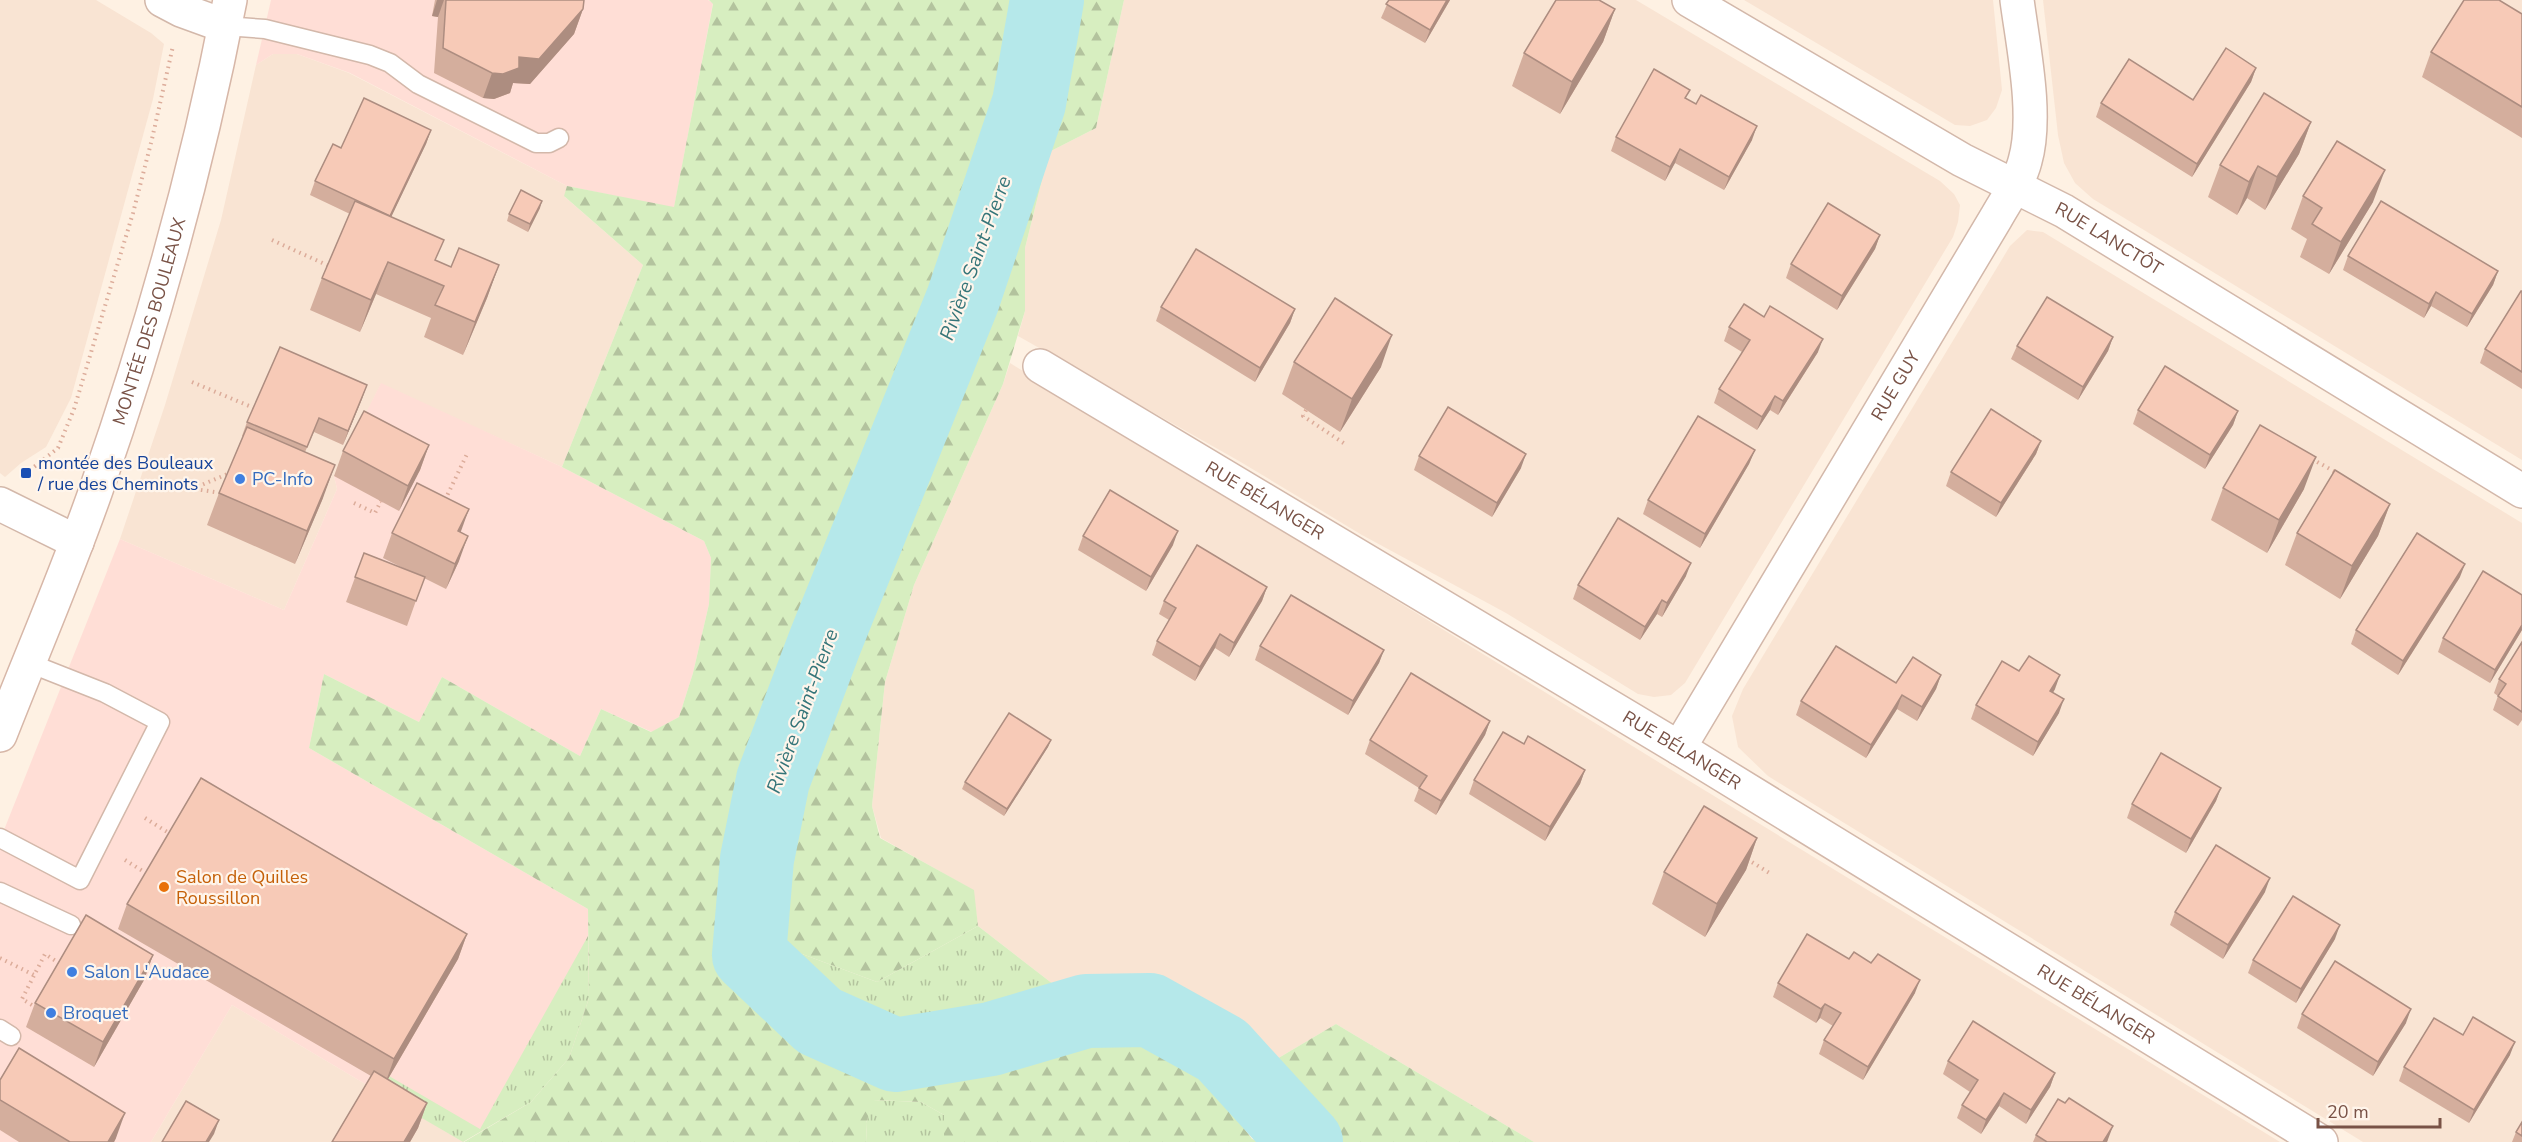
<svg xmlns="http://www.w3.org/2000/svg" width="2522" height="1142" viewBox="0 0 2522 1142" font-family="'Nunito Sans',sans-serif">
<style>
.residential{fill:#f9e4d3}
.commercial{fill:#ffded6}
.grass{fill:url(#grass-tufts)}
.forest{fill:url(#forest-firs)}
.lines{fill:none;stroke-linecap:round;stroke-linejoin:round}
.river{stroke:#b5e8ea;stroke-width:74}
.lane-casing{stroke:#d3b8aa;stroke-width:21}
.street-casing{stroke:#d3b8aa;stroke-width:36}
.secondary-casing{stroke:#d7b7a8;stroke-width:36}
.path{stroke:#dcac9a;stroke-width:4;stroke-dasharray:1.5 4.5;stroke-linecap:butt}
.lane{stroke:#fff;stroke-width:18}
.street{stroke:#fff;stroke-width:33}
.secondary{stroke:#fff;stroke-width:33}
.wall{fill:#d4ae9d}
.shaded-wall{fill:#ad8d80}
.building{fill:#f7cab7;stroke:#ad8d80;stroke-width:1.5}
.transit-dot{fill:#1a4fb4;stroke:#fff5eb;stroke-width:2}
.shop-dot{fill:#3f7fe0;stroke:#fff5eb;stroke-width:2}
.food-dot{fill:#e8710a;stroke:#fff5eb;stroke-width:2}
.labels{text-anchor:middle;stroke-width:4.5;stroke-linejoin:round;paint-order:stroke}
.street-label{font-size:18px;fill:#795246;stroke:#fff5eb}
.transit-label{font-size:18px;fill:#164399;stroke:#fff5eb;text-anchor:start}
.shop-label{font-size:18px;fill:#366cbe;stroke:#fff5eb;text-anchor:start}
.food-label{font-size:18px;fill:#c56008;stroke:#fff5eb;text-anchor:start}
.water-label{font-size:20px;font-style:italic;fill:#357579;stroke:#fff5eb}
</style>
<defs>
<pattern id="grass-tufts" width="24" height="20" patternUnits="userSpaceOnUse" patternTransform="scale(1.5)"><rect width="24" height="20" fill="#d7eec0"/><path d="M3 7l-1-3M5 7V3M7 7l1-3M15 17l-1-3M17 17v-4M19 17l1-3" fill="none" stroke="#b3c39e"/></pattern>
<pattern id="forest-firs" width="22" height="20" patternUnits="userSpaceOnUse" patternTransform="scale(1.5)"><rect width="22" height="20" fill="#d7eec0"/><path d="M5 1l3.5 6h-7zM16 11l3.5 6h-7z" fill="#b3c39e"/></pattern>
</defs>
<rect width="100%" height="100%" fill="#fef1e3"/>
<g class="residential">
<polygon points="0,0 96,0 151,33 164,44 153,99 71,398 46,447 21,463 5,477 0,473"/>
<polygon points="1124,0 1636,0 1940,181 1954,194 1960,205 1958,222 1953,237 1685,683 1671,695 1654,697 1638,694 1506,613 1362,535 1239,461 1018,336 1025,311 1025,248 1049,152 1096,128"/>
<polygon points="1744,0 1993,0 2002,90 1996,108 1987,120 1970,126 1955,125"/>
<polygon points="2043,0 2522,0 2522,460 2093,199 2075,183 2064,163 2058,135"/>
<polygon points="273,54 297,54 349,73 567,186 565,197 643,265 562,467 381,384 334,476 337,489 284,610 120,539 165,405 221,220 256,65"/>
<polygon points="2027,230 2043,232 2522,523 2522,1142 2363,1142 1768,776 1738,747 1732,716 1743,689 2010,246"/>
<polygon points="1010,363 1660,763 2280,1142 1534,1142 1336,1024 1270,1063 1247,1033 1222,1013 1172,996 1122,985 1062,991 978,926 973,890 881,838 872,806 885,682 914,585 1003,384"/>
<polygon points="232,1005 463,1142 151,1142"/>
</g>
<g class="commercial">
<polygon points="271,0 708,0 713,3 674,208 567,186 350,73 297,54 273,54 256,65"/>
<polygon points="381,383 562,467 704,541 711,558 709,604 693,673 679,717 652,732 601,709 580,756 442,677 419,722 324,674 309,748 588,909 589,998 569,1058 463,1142 232,1005 151,1142 0,1142 0,840 120,539 284,610 337,489 334,476"/>
</g>
<g class="grass">
<polygon points="978,926 1062,991 967,1025 898,1032 851,1022 820,1001 788,968 778,945 877,982"/>
<polygon points="588,936 589,998 569,1058 531,1102 463,1142 379,1093 389,1076 480,1129"/>
<polygon points="873,1100 921,1102 944,1115 944,1142 867,1142 866,1123"/>
</g>
<g class="forest">
<polygon points="709,0 1124,0 1096,128 1049,152 1025,248 1025,311 1003,384 914,585 885,682 872,806 880,838 974,890 978,926 877,982 778,945 736,936 744,973 793,1024 858,1068 885,1080 998,1056 1085,1042 1140,1041 1180,1053 1219,1095 1252,1139 1264,1142 944,1142 944,1115 921,1102 874,1100 866,1123 867,1142 464,1142 531,1102 569,1058 589,998 588,909 309,748 324,674 419,722 442,677 580,756 601,709 651,732 679,717 693,673 709,604 711,558 704,541 562,467 643,265 564,196 567,186 674,207 713,4"/>
<polygon points="1336,1024 1534,1142 1342,1142 1270,1063"/>
</g>
<g class="lines">
<polyline class="river" points="1047,0 1029,103 963,299 825,642 773,780 757,859 749,955 819,1021 895,1055 991,1039 1086,1011 1150,1010 1222,1050 1306,1142"/>
<defs>
<g id="lane">
<polyline points="225,26 265,29 370,55 390,63 418,84 536,143 549,143 559,138"/>
<polyline points="0,838 80,880 160,722 105,693 29,663"/>
<polyline points="0,892 71,925"/>
<polyline points="0,1029 11,1036"/>
</g>
<g id="street">
<polyline points="162,0 181,10 225,26"/>
<path id="s1" d="M1689 0 1962 160 2064 211 2522 491"/>
<path id="s2" d="M1040 366 1679 748 2321 1142"/>
<polyline points="0,504 77,542"/>
<path id="s3" d="M1679 748 1996 218C2006 200 2020 181 2025 161 2038 116 2023 46 2017 0"/>
</g>
<g id="secondary">
<path id="s4" d="M0 735C32 653 67 573 96 490 152 330 198 166 230 0"/>
</g>
</defs>
<use href="#lane" class="lane-casing"/>
<use href="#street" class="street-casing"/>
<use href="#secondary" class="secondary-casing"/>
<g class="path">
<polyline points="272,240 329,266"/>
<polyline points="192,382 254,408"/>
<polyline points="1306,410 1303,416 1345,444"/>
<polyline points="2312,459 2337,473"/>
<polyline points="25,474 58,448 74,409 133,213 152,139 173,46"/>
<polyline points="192,489 230,473"/>
<polyline points="195,489 221,493"/>
<polyline points="445,500 468,452"/>
<polyline points="354,503 375,513 381,501 385,503"/>
<polyline points="145,818 172,835"/>
<polyline points="1747,859 1771,874"/>
<polyline points="125,860 149,875"/>
<polyline points="0,958 34,975"/>
<polyline points="37,1008 22,999 45,954 62,965"/>
</g>
<use href="#lane" class="lane"/>
<use href="#street" class="street"/>
<use href="#secondary" class="secondary"/>
</g>
<g class="wall">
<polygon points="435,0 584,0 583,9 574,34 530,84 513,83 510,93 494,99 483,98 434,73 438,17 432,16"/>
<polygon points="1389,0 1450,0 1425,43 1381,18"/>
<polygon points="1615,9 1603,42 1560,114 1512,86 1524,53"/>
<polygon points="2522,14 2522,138 2422,77 2431,52"/>
<polygon points="2256,68 2251,82 2192,177 2096,117 2101,103 2193,100"/>
<polygon points="1686,99 1752,140 1724,190 1675,163 1665,181 1611,151 1616,137"/>
<polygon points="2311,122 2299,154 2265,210 2247,198 2237,215 2208,197 2220,165"/>
<polygon points="431,130 426,144 391,217 437,261 451,267 499,265 487,298 463,355 424,337 431,318 376,294 360,332 310,310 322,278 350,214 310,195 315,181 341,148"/>
<polygon points="2303,196 2373,202 2329,274 2300,257 2307,239 2291,229"/>
<polygon points="540,208 528,232 507,221 509,214"/>
<polygon points="1880,235 1875,249 1837,310 1786,278 1791,264"/>
<polygon points="2348,256 2498,271 2493,285 2467,327 2431,306 2424,318 2343,270"/>
<polygon points="2522,291 2522,389 2480,363 2485,349"/>
<polygon points="1161,307 1295,309 1290,323 1255,382 1156,321"/>
<polygon points="1729,327 1818,352 1778,415 1770,410 1757,430 1714,403 1719,389 1742,352 1724,341"/>
<polygon points="2113,337 2108,351 2078,400 2011,359 2017,346"/>
<polygon points="1294,362 1381,367 1340,432 1282,394"/>
<polygon points="367,385 343,445 314,432 305,452 323,498 295,564 207,525 219,493 243,436 242,436 247,422"/>
<polygon points="2138,410 2238,411 2233,425 2205,469 2133,424"/>
<polygon points="2041,441 2036,454 1996,517 1946,486 1951,472"/>
<polygon points="429,445 420,470 399,511 334,476 343,451"/>
<polygon points="1755,450 1749,464 1700,548 1643,514 1648,500"/>
<polygon points="1419,456 1521,468 1492,517 1414,470"/>
<polygon points="2223,488 2304,489 2267,553 2211,520"/>
<polygon points="2390,504 2378,536 2340,599 2285,565 2297,533"/>
<polygon points="392,533 461,533 459,561 446,589 424,578 407,626 346,602 364,553 409,571 383,558"/>
<polygon points="1083,536 1173,545 1146,591 1078,550"/>
<polygon points="1686,576 1662,617 1657,614 1640,640 1573,599 1578,585"/>
<polygon points="2460,577 2398,675 2351,644 2356,630"/>
<polygon points="1267,587 1262,601 1229,657 1215,648 1195,681 1152,655 1157,641 1169,620 1159,614 1164,601"/>
<polygon points="2522,630 2490,683 2438,652 2443,638"/>
<polygon points="2522,642 2522,720 2518,726 2493,710 2498,696 2494,693 2499,679"/>
<polygon points="1260,646 1384,650 1379,663 1348,715 1255,660"/>
<polygon points="2019,671 2055,689 2053,693 2059,713 2033,756 1971,719 1976,705"/>
<polygon points="1941,675 1936,689 1917,721 1897,709 1866,758 1796,715 1801,701"/>
<polygon points="1490,721 1485,735 1436,815 1414,801 1419,788 1365,754 1370,740"/>
<polygon points="1051,740 1048,747 1004,816 962,789 965,782"/>
<polygon points="1524,744 1585,770 1580,784 1545,841 1469,794 1474,780"/>
<polygon points="2221,788 2216,801 2186,853 2127,818 2132,804"/>
<polygon points="1757,838 1746,870 1705,937 1652,904 1664,872"/>
<polygon points="2265,892 2223,959 2170,925 2175,912"/>
<polygon points="127,904 467,934 458,959 388,1079 427,1103 418,1128 410,1142 332,1142 371,1076 118,929"/>
<polygon points="2335,939 2296,1003 2248,973 2253,960"/>
<polygon points="153,955 144,980 94,1067 26,1027 35,1003"/>
<polygon points="1849,959 1915,993 1863,1080 1819,1054 1824,1040 1833,1026 1820,1018 1816,1023 1773,997 1778,983"/>
<polygon points="2302,1014 2406,1023 2373,1076 2297,1028"/>
<polygon points="2463,1035 2510,1055 2469,1123 2399,1081 2404,1067"/>
<polygon points="1948,1061 2055,1073 2050,1087 2026,1124 1999,1106 1981,1134 1957,1118 1962,1105 1970,1092 1943,1074"/>
<polygon points="0,1080 116,1138 114,1142 19,1142 0,1130"/>
<polygon points="2522,1122 2522,1142 2512,1142 2516,1132"/>
<polygon points="2036,1135 2108,1139 2107,1142 2033,1142"/>
</g>
<g class="shaded-wall">
<polygon points="437,0 444,0 438,17 432,16"/>
<polygon points="1447,0 1450,0 1425,43 1430,30"/>
<polygon points="583,9 574,34 530,84 513,83 510,93 494,99 483,98 492,73 519,57"/>
<polygon points="1615,9 1603,42 1560,114 1572,82"/>
<polygon points="2256,68 2251,82 2192,177 2197,164"/>
<polygon points="2311,122 2299,154 2265,210 2277,177"/>
<polygon points="1757,126 1752,140 1724,190 1729,177"/>
<polygon points="431,130 426,144 385,230 390,217"/>
<polygon points="1680,149 1675,163 1665,181 1670,167"/>
<polygon points="2258,166 2247,198 2237,215 2249,182"/>
<polygon points="2385,170 2373,202 2329,274 2341,242"/>
<polygon points="542,201 540,208 528,232 530,224"/>
<polygon points="1880,235 1875,249 1837,310 1842,296"/>
<polygon points="388,262 376,294 360,332 371,300"/>
<polygon points="499,265 487,298 463,355 475,322"/>
<polygon points="2498,271 2493,285 2467,327 2472,314"/>
<polygon points="2436,292 2431,306 2424,318 2429,304"/>
<polygon points="1295,309 1290,323 1255,382 1260,368"/>
<polygon points="1392,335 1381,367 1340,432 1352,399"/>
<polygon points="2113,337 2108,351 2078,400 2083,387"/>
<polygon points="1823,339 1818,352 1778,415 1783,401"/>
<polygon points="367,385 362,399 343,445 348,431"/>
<polygon points="1775,396 1770,410 1757,430 1762,417"/>
<polygon points="2238,411 2233,425 2205,469 2210,455"/>
<polygon points="2041,441 2036,454 1996,517 2001,503"/>
<polygon points="429,445 420,470 399,511 408,486"/>
<polygon points="1755,450 1749,464 1700,548 1705,534"/>
<polygon points="1526,454 1521,468 1492,517 1497,503"/>
<polygon points="2316,457 2304,489 2267,553 2279,520"/>
<polygon points="335,465 323,498 295,564 307,531"/>
<polygon points="2390,504 2378,536 2340,599 2352,566"/>
<polygon points="469,509 460,534 458,531"/>
<polygon points="1178,531 1173,545 1146,591 1151,577"/>
<polygon points="468,536 459,561 446,589 455,564"/>
<polygon points="1691,563 1686,576 1662,617 1667,603"/>
<polygon points="2465,564 2460,577 2398,675 2403,661"/>
<polygon points="1267,587 1262,601 1229,657 1234,643"/>
<polygon points="1662,600 1657,614 1640,640 1645,627"/>
<polygon points="2522,625 2522,630 2490,683 2495,670"/>
<polygon points="1220,634 1215,648 1195,681 1200,667"/>
<polygon points="1384,650 1379,663 1348,715 1353,701"/>
<polygon points="1941,675 1936,689 1917,721 1922,707"/>
<polygon points="2060,675 2055,689 2045,705 2050,691"/>
<polygon points="1902,695 1897,709 1866,758 1871,745"/>
<polygon points="2064,699 2059,713 2033,756 2038,742"/>
<polygon points="1490,721 1485,735 1436,815 1441,801"/>
<polygon points="1051,740 1048,747 1004,816 1007,809"/>
<polygon points="1585,770 1580,784 1545,841 1550,827"/>
<polygon points="2221,788 2216,801 2186,853 2191,839"/>
<polygon points="1757,838 1746,870 1705,937 1717,904"/>
<polygon points="2270,878 2265,892 2223,959 2228,945"/>
<polygon points="2340,925 2335,939 2296,1003 2301,989"/>
<polygon points="467,934 458,959 385,1084 394,1059"/>
<polygon points="153,955 144,980 94,1067 103,1042"/>
<polygon points="1920,980 1915,993 1863,1080 1868,1067"/>
<polygon points="1825,1004 1820,1018 1816,1023 1821,1009"/>
<polygon points="2411,1009 2406,1023 2373,1076 2378,1062"/>
<polygon points="2515,1042 2510,1055 2469,1123 2474,1110"/>
<polygon points="2055,1073 2050,1087 2026,1124 2031,1110"/>
<polygon points="2004,1093 1999,1106 1981,1134 1986,1120"/>
<polygon points="427,1103 418,1128 410,1142 404,1142"/>
<polygon points="125,1113 116,1138 114,1142 108,1142"/>
<polygon points="219,1120 214,1134 209,1142 206,1142"/>
<polygon points="2113,1126 2107,1142 2103,1142"/>
</g>
<g class="building">
<polygon points="446,0 584,0 583,9 539,59 519,57 519,68 503,74 492,73 443,48"/>
<polygon points="1389,0 1447,0 1430,30 1386,4"/>
<polygon points="1556,0 1599,0 1615,9 1572,82 1524,53"/>
<polygon points="2464,0 2499,0 2522,14 2522,107 2431,52"/>
<polygon points="2226,48 2256,68 2197,164 2101,103 2129,59 2193,100"/>
<polygon points="1654,69 1690,90 1685,98 1696,104 1701,95 1757,126 1729,177 1680,149 1670,167 1616,137"/>
<polygon points="2264,93 2311,122 2277,177 2258,166 2249,182 2220,165"/>
<polygon points="364,98 431,130 390,216 315,181 333,144 341,148"/>
<polygon points="2337,141 2385,170 2341,242 2312,224 2322,208 2303,196"/>
<polygon points="521,190 542,201 530,224 509,214"/>
<polygon points="355,201 444,240 435,260 451,267 459,248 499,265 475,322 435,305 444,286 388,262 371,300 322,278"/>
<polygon points="2381,201 2498,271 2472,314 2436,292 2429,304 2348,256"/>
<polygon points="1828,203 1880,235 1842,296 1791,264"/>
<polygon points="1196,249 1295,309 1260,368 1161,307"/>
<polygon points="2521,291 2522,291 2522,372 2485,349"/>
<polygon points="2047,297 2113,337 2083,387 2017,346"/>
<polygon points="1335,298 1392,335 1352,399 1294,362"/>
<polygon points="1744,304 1764,317 1770,306 1823,339 1783,401 1775,396 1762,417 1719,389 1750,340 1729,327"/>
<polygon points="280,347 367,385 348,431 319,418 307,447 247,422"/>
<polygon points="2165,366 2238,411 2210,455 2138,410"/>
<polygon points="1448,407 1526,454 1497,503 1419,456"/>
<polygon points="1991,409 2041,441 2001,503 1951,472"/>
<polygon points="364,411 429,445 408,486 343,451"/>
<polygon points="1698,416 1755,450 1705,534 1648,500"/>
<polygon points="2260,425 2316,457 2279,520 2223,488"/>
<polygon points="247,427 335,465 307,531 219,493"/>
<polygon points="2335,470 2390,504 2352,566 2297,533"/>
<polygon points="417,483 469,509 458,531 468,536 455,564 392,533"/>
<polygon points="1110,490 1178,531 1151,577 1083,536"/>
<polygon points="1618,518 1691,563 1667,603 1662,600 1645,627 1578,585"/>
<polygon points="2417,533 2465,564 2403,661 2356,630"/>
<polygon points="1197,545 1267,587 1234,643 1220,634 1200,667 1157,641 1176,608 1164,601"/>
<polygon points="364,553 425,577 416,601 355,577"/>
<polygon points="2483,571 2522,595 2522,625 2495,670 2443,638"/>
<polygon points="1291,595 1384,650 1353,701 1260,646"/>
<polygon points="2522,642 2522,712 2498,696 2506,684 2499,679"/>
<polygon points="1836,646 1896,683 1913,657 1941,675 1922,707 1902,695 1871,745 1801,701"/>
<polygon points="2029,656 2060,675 2050,691 2064,699 2038,742 1976,705 2002,661 2019,671"/>
<polygon points="1411,673 1490,721 1441,801 1419,788 1427,776 1370,740"/>
<polygon points="1009,713 1051,740 1007,809 965,782"/>
<polygon points="1503,732 1524,744 1528,736 1585,770 1550,827 1474,780"/>
<polygon points="2161,753 2221,788 2191,839 2132,804"/>
<polygon points="201,778 467,934 394,1059 127,904"/>
<polygon points="1704,806 1757,838 1717,904 1664,872"/>
<polygon points="2216,845 2270,878 2228,945 2175,912"/>
<polygon points="2293,896 2340,925 2301,989 2253,960"/>
<polygon points="86,915 153,955 103,1042 35,1003"/>
<polygon points="1807,934 1849,959 1854,952 1871,963 1878,954 1920,980 1868,1067 1824,1040 1841,1013 1825,1004 1821,1009 1778,983"/>
<polygon points="2335,961 2411,1009 2378,1062 2302,1014"/>
<polygon points="2473,1017 2515,1042 2474,1110 2404,1067 2434,1018 2463,1035"/>
<polygon points="1973,1021 2055,1073 2031,1110 2004,1093 1986,1120 1962,1105 1978,1080 1948,1061"/>
<polygon points="19,1048 125,1113 108,1142 70,1142 0,1100 0,1080"/>
<polygon points="374,1071 427,1103 404,1142 332,1142"/>
<polygon points="2069,1098 2113,1126 2103,1142 2047,1142 2036,1135 2058,1099 2065,1103"/>
<polygon points="186,1101 219,1120 206,1142 162,1142"/>
<polygon points="2522,1122 2522,1136 2516,1132"/>
</g>
<rect class="transit-dot" x="20" y="467" width="12" height="12" rx="3"/>
<g class="shop-dot">
<circle cx="240" cy="479" r="6"/>
<circle cx="72" cy="972" r="6"/>
<circle cx="51" cy="1013" r="6"/>
</g>
<circle class="food-dot" cx="164" cy="887" r="6"/>
<g class="labels">
<g class="street-label">
<text dy="6" stroke="none"><textPath href="#s1" startOffset="483">RUE LANCTÔT</textPath></text>
<text dy="6" stroke="none"><textPath href="#s4" startOffset="440">MONTÉE DES BOULEAUX</textPath></text>
<text dy="6" stroke="none"><textPath href="#s3" startOffset="422">RUE GUY</textPath></text>
<text dy="6" stroke="none"><textPath href="#s2" startOffset="262">RUE BÉLANGER</textPath></text>
<text dy="6" stroke="none"><textPath href="#s2" startOffset="748">RUE BÉLANGER</textPath></text>
<text dy="6" stroke="none"><textPath href="#s2" startOffset="1234">RUE BÉLANGER</textPath></text>
</g>
<g class="transit-label">
<text x="38" y="469">montée des Bouleaux<tspan x="38" dy="21">/ rue des Cheminots</tspan></text>
</g>
<g class="shop-label">
<text x="252" y="485">PC-Info</text>
<text x="84" y="978">Salon L'Audace</text>
<text x="63" y="1019">Broquet</text>
</g>
<g class="food-label">
<text x="176" y="883">Salon de Quilles<tspan x="176" dy="21">Roussillon</tspan></text>
</g>
<g class="water-label">
<text transform="translate(975 258) rotate(-70)" y="7">Rivière Saint-Pierre</text>
<text transform="translate(802 711) rotate(-70)" y="7">Rivière Saint-Pierre</text>
</g>
</g>
<path d="M2318 1118v9h122v-9" fill="none" stroke="#795246" stroke-width="3"/>
<text x="2327" y="1118" font-size="18" fill="#795246" stroke="#fff5eb" stroke-width="4.5" paint-order="stroke">20 m</text>
</svg>
